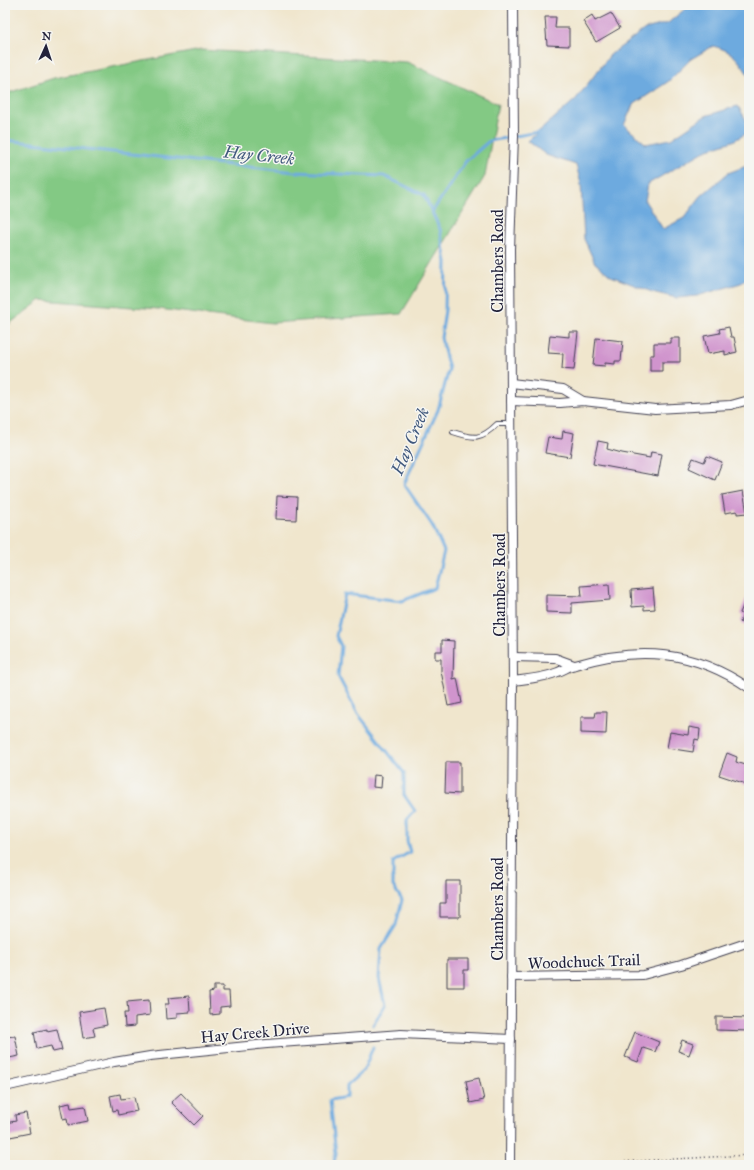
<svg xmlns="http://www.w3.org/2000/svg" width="754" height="1170" viewBox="0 0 754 1170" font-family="'IM FELL Great Primer',serif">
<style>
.green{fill:#83c984;stroke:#527660}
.water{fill:#6daadf;stroke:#48668d}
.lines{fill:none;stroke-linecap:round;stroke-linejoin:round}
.stream{stroke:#6daadf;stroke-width:3}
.building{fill:#d094cd}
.lane-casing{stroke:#413f51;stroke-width:6}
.street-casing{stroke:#413f51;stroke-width:10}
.path{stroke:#413f51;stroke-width:1.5;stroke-dasharray:1 3;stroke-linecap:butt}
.lane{stroke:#fff;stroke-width:4}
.street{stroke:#fff;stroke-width:8}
.labels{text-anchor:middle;stroke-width:3;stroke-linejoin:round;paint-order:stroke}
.street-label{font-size:16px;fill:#22223b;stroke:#f6f6f2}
.water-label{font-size:17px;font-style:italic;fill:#40587d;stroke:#f6f6f2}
</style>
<rect width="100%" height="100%" fill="#f6f6f2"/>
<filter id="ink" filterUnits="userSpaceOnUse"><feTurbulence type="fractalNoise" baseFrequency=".025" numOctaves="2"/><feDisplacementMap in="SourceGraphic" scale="8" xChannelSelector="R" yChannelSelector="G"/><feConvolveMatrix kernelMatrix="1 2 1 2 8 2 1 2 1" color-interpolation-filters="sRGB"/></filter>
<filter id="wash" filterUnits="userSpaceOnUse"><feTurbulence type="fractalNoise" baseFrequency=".012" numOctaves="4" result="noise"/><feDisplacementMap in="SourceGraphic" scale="16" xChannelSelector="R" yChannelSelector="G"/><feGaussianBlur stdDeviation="0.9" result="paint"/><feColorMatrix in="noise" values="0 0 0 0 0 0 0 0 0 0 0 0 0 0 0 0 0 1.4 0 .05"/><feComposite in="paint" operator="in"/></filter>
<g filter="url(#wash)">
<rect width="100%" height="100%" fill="#f0e6cd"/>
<polygon class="green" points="201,50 407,62 498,104 485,176 401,314 272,323 159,309 41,300 5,327 5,94 54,78"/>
<path class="water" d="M690 5H749V76C738 59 733 51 713 46L691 59 669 81 633 105 624 125 646 144 671 139 705 116 738 106 749 125V132L733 141 708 149 648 184 645 201 663 229 684 218 701 196 728 173 749 165V275L741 283 697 296 677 298 652 292 611 276 595 263 584 239 581 184 576 165 546 155 528 141 576 99 610 55 645 29 668 23Z"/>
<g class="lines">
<g class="stream">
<polyline points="5,140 295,172 384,176 424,195 440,229 446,262 445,310 441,338 449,369 438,410 404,484 432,525 444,551 435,588 402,601 345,594 336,636 341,646 338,676 358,714 404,773 404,795 415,811 407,820 407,841 410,852 393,862 393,886 402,900 396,925 381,949 379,978 385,1005 373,1025"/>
<polyline points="432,212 466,161 489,141 538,132"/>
<polyline points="333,1165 336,1154 330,1100 347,1097 347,1085 364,1070 373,1047"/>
</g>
</g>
<g id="blocks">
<g class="building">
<polygon points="611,13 620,28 596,42 583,21 592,15 595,21"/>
<polygon points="545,17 556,17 555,28 569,28 569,46 547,45"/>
<polygon points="729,327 731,337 734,337 737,352 725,355 725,351 708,354 704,336 720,333 719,329"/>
<polygon points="569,332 578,332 574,370 562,369 563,354 548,353 550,335 569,337"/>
<polygon points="596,338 623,341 621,361 615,361 615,364 605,363 605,366 593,365"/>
<polygon points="671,338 680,338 680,362 662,362 662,371 650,371 650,355 654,355 654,343 671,343"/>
<polygon points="563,431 574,433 570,457 545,453 548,437 562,439"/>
<polygon points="598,441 608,443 607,449 622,453 650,458 651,452 662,454 658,476 593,464"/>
<polygon points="707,456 722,462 715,480 689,468 693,458 704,462"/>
<polygon points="743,491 747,513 737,514 737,511 725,513 722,495"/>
<polygon points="277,496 297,497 296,520 276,519"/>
<polygon points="609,584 610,600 572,603 572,613 546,612 546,595 582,596 581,586"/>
<polygon points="653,588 655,609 644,610 644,606 632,607 631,590"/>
<polygon points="749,592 749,626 740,622 743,615 740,613"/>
<polygon points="442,640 454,641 453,679 457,678 462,703 448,706 441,671 441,659 435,659 435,651 442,651"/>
<polygon points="596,712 607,712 606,734 581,733 581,717 595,717"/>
<polygon points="689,727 700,729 699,740 695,739 693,752 667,748 670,732 688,735"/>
<polygon points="727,753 737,757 736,762 749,766 749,785 719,775"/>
<polygon points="446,762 460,762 460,794 445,793"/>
<polygon points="374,775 382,776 381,788 373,787"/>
<polygon points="446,881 460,881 460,917 440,917 440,903 446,903"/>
<polygon points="447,959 468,959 468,970 464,970 464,987 447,987"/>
<polygon points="214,986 223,986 223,991 229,991 230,1006 220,1007 220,1014 210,1015 209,992 214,991"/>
<polygon points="189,996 190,1012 177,1013 177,1018 166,1019 165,1004 169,1004 168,998"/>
<polygon points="149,1000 150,1015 135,1017 135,1026 125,1027 124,1013 128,1013 127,1002"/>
<polygon points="104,1008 107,1025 93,1028 95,1036 83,1038 79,1012"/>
<polygon points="716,1017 749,1018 749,1031 716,1030"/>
<polygon points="47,1029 47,1031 57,1029 62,1050 53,1052 51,1046 37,1049 34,1032"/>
<polygon points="635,1032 659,1042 655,1052 643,1048 638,1062 625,1057"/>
<polygon points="15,1036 19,1056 9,1058 8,1054 5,1055 5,1037"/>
<polygon points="682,1040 693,1044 689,1055 678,1051"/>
<polygon points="479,1078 484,1100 470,1103 466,1081"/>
<polygon points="181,1093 203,1116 194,1125 171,1102"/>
<polygon points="120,1094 121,1099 134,1097 137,1111 118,1115 117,1110 113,1111 110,1096"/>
<polygon points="70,1103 71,1108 85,1106 88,1121 68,1125 67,1118 63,1119 60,1105"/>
<polygon points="26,1113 30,1133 5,1138 5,1123 16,1121 15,1115"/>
</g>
</g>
</g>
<g filter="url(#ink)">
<use href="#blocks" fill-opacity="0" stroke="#413f51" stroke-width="1"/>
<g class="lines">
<defs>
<path id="lane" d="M453 432C474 439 481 440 497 424H511"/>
<g id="street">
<polyline points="511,383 563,389 583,401"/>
<polyline points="511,401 560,403 583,401 655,409 731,405 749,400"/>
<polyline points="513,657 555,658 574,665"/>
<path d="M513 681C528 679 544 678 558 672 564 670 569 666 575 665 638 646 694 650 749 688"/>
<polyline points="511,977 643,975 681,965 749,942"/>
<polyline points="5,1087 114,1062 150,1056 267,1044 401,1034 511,1039"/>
<polyline points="510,1165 513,681 510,249 514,136 513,5"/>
</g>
</defs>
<use href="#lane" class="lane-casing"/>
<use href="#street" class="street-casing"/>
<g class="path">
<polyline points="672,1160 678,1165"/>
<polyline points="561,1165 749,1155"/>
</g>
<use href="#lane" class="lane"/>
<use href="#street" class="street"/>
</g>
</g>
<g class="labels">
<g class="street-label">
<text transform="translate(497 261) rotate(-90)" y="6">Chambers Road</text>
<text transform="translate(499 585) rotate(-90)" y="6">Chambers Road</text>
<text transform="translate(497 909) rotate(-90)" y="6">Chambers Road</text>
<text transform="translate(584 961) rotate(-2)" y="6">Woodchuck Trail</text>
<text transform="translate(255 1032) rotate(-5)" y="6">Hay Creek Drive</text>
</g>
<g class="water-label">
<text transform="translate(259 155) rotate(6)" y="6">Hay Creek</text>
<text transform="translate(410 441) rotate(-67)" y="6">Hay Creek</text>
</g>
</g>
<rect width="754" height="1170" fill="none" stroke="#f6f6f2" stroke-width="20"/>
<g transform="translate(46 46) rotate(3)" stroke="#f6f6f2" stroke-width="3" paint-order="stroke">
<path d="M0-3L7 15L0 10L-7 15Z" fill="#22223b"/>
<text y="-6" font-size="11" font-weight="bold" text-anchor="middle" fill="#22223b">N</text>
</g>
</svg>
